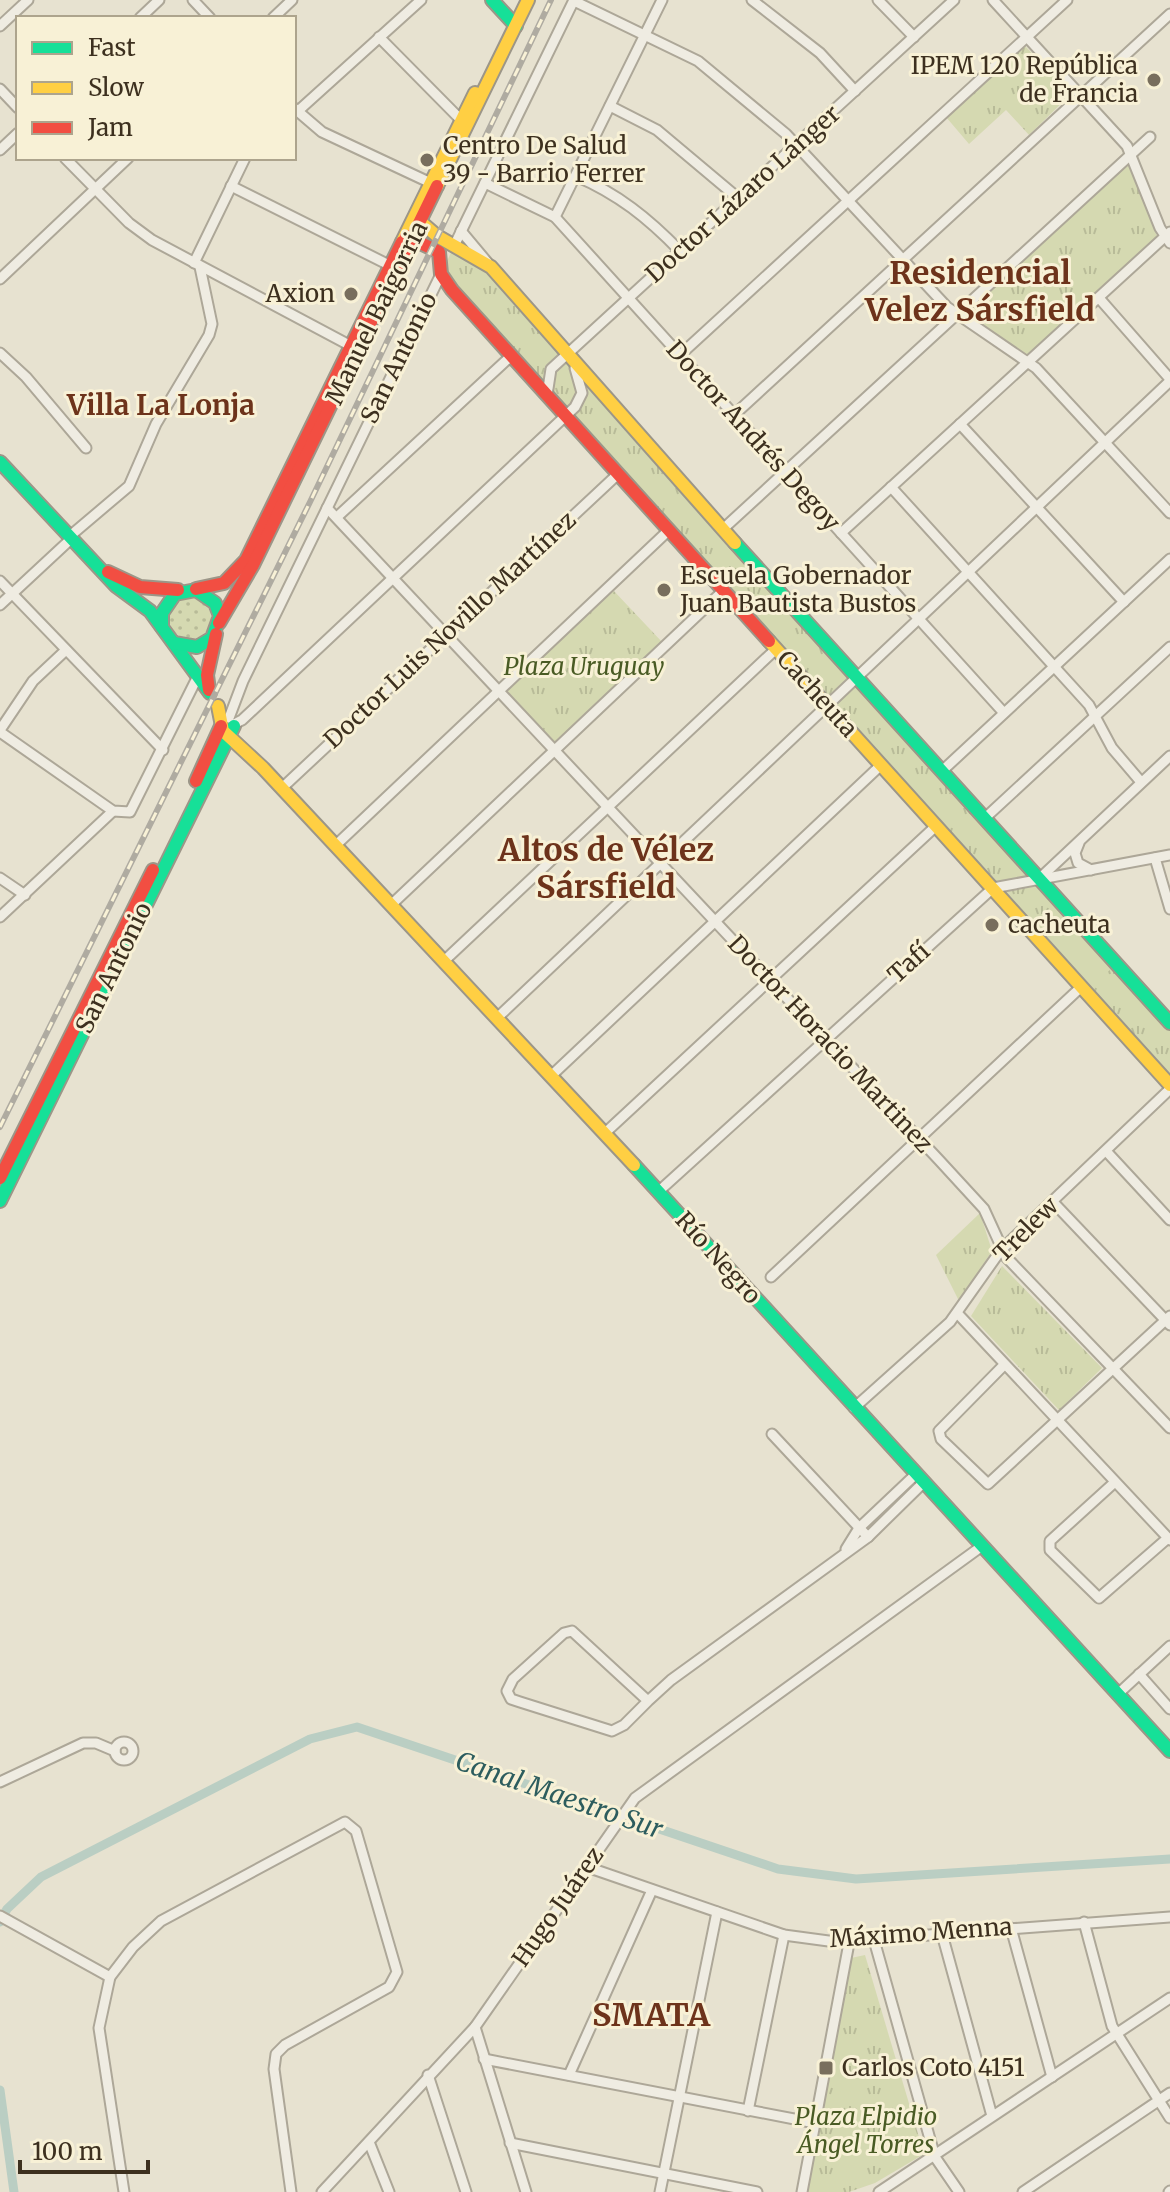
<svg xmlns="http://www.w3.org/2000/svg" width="1170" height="2192" viewBox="0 0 1170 2192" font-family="Merriweather,serif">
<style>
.grass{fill:url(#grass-dots)}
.park{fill:url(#park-tufts)}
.garden{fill:#d5d9b1}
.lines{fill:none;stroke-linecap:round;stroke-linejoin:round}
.canal{stroke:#bacec3;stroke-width:9}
.street-casing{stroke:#ada798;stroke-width:13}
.fast-casing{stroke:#9c9688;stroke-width:16}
.slow-casing{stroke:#9c9688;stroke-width:16}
.jam-casing{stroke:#9c9688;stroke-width:16}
.street{stroke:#efece2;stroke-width:9}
.fast{stroke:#16e098;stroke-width:12}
.slow{stroke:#ffcf43;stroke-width:12}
.jam{stroke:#f24e42;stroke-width:12}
.rail-casing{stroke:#afaba1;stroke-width:6}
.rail{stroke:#f8f1d6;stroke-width:3;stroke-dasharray:9;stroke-linecap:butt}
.poi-dot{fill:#786e5d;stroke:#f8f1d6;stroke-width:3}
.labels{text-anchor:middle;stroke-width:6;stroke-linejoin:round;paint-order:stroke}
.poi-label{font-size:24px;fill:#3d301f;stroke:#f8f1d6;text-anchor:start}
.street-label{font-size:24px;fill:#3d301f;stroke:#f8f1d6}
.park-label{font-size:24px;font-style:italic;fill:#495b24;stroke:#f8f1d6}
.water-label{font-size:26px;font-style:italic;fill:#2d5d5e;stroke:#f8f1d6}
.quarter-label{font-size:28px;font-weight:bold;fill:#6d331b;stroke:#f8f1d6}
.district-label{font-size:32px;font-weight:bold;fill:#6d331b;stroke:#f8f1d6}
</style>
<defs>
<pattern id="grass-dots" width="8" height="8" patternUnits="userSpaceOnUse" patternTransform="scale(2)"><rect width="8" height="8" fill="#d5d9b1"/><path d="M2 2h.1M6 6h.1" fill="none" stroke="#b8bb98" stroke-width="1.8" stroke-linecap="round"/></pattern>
<pattern id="park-tufts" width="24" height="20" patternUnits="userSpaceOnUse" patternTransform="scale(2)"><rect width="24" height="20" fill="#d5d9b1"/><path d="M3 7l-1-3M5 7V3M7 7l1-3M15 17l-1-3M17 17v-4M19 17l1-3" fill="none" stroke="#b8bb98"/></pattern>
</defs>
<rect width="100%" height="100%" fill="#e7e2d0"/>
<circle class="grass" cx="190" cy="618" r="21"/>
<g class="park">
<polygon points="1025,46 1070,92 1069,96 1029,135 1006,110 969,144 946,117"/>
<polygon points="1130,162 1157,236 1028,355 964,312"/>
<polygon points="454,246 483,262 1170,1023 1170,1085 441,274"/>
<polygon points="613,590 663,643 555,744 506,690"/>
<polygon points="980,1213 992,1251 959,1301 936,1255"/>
<polygon points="1002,1266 1102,1368 1059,1410 971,1316"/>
<polygon points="865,1955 924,2154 875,2183 849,2192 805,2192 851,1958"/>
</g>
<polygon class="garden" points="1077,931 1111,969 1092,986 1058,948"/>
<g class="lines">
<g class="canal">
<polyline points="0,1922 7,1909 41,1877 310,1739 357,1727 778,1869 856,1879 1170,1859"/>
<polyline points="0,2090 14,2192"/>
</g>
<defs>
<g id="street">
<polyline points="193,0 210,18"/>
<polyline points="752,0 820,53 855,91"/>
<polyline points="878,0 914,37"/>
<polyline points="993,0 1127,146 1160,228 1170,243"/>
<polyline points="574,1 698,61 786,134 947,307 1036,368 1170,513"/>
<polyline points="140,18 159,0"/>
<polyline points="273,18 292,0"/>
<polyline points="0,26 28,0"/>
<polyline points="379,37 464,123"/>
<polyline points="0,89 18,108"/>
<polyline points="610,106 657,130 738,198"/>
<polyline points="294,108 322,132 433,184"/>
<polyline points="298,111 421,0"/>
<polyline points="0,150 18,133"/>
<polyline points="65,158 129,223 152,240 351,346"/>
<path d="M576 176C618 194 648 218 680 251"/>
<polyline points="485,183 555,217 1004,713"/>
<polyline points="231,186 391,266"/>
<polyline points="555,217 662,0"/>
<polyline points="461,231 487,262"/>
<polyline points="454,246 574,0"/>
<polyline points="194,263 245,158"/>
<polyline points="0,279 128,158"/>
<polyline points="1099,298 1170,379"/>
<polyline points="0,353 26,377 86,448"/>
<polyline points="680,355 1067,0"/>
<polyline points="547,395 551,369 954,0"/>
<polyline points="734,415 1170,14"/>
<polyline points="960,424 1124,602"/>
<polyline points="891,487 1089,705 1112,748 1141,782"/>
<polyline points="327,508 939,1160 984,1209 1006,1257 1170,1428"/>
<polyline points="337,517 511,356"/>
<polyline points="723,529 1150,137"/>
<polyline points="841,533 1170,232"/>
<polyline points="70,536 129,486 156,424 209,335 212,324 200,267"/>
<polyline points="0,581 163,750"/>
<polyline points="0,605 72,538"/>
<polyline points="229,718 243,681 441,274"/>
<polyline points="234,724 242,720 575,407 582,393 575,368"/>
<polyline points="0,730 33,681 66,650"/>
<polyline points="0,732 113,811 130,812 198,676"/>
<polyline points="942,771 1170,559"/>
<polyline points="282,788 618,474"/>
<polyline points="985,818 1170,647"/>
<polyline points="1079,843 1075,853 1078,863 1091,870"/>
<polyline points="336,845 669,530"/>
<polyline points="1155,858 1170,909"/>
<polyline points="0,878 25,895"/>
<polyline points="1039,879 1170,756"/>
<polyline points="391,905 723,591"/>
<polyline points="0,917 113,811"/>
<polyline points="444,961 776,649"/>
<polyline points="497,1018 1170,381"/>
<polyline points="551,1076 881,765"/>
<polyline points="605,1133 936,826"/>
<polyline points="1106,1151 1170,1220"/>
<polyline points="658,1192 993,888 1170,855"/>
<polyline points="1053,1202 1170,1325"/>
<polyline points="771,1277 1080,988"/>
<polyline points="958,1314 1170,1540"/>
<polyline points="1004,1365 939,1431 941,1439 988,1484 1170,1316"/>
<polyline points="854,1408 950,1322 1001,1250 1170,1089"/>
<polyline points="772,1434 868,1537"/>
<polyline points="1115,1482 1050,1541 1050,1550 1099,1598 1168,1538"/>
<polyline points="846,1549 859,1528 915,1475"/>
<polyline points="1139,1674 1170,1709"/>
<polyline points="1119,1693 1170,1646"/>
<polyline points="648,1701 624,1725 612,1731 520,1702 511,1699 507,1691 513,1679 564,1633 572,1631 648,1701 671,1680 868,1537 923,1483"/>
<circle cx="124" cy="1751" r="9"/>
<polyline points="0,1782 83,1743 96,1743 115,1751"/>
<polyline points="587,1867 784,1935 836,1942 1170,1917"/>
<polyline points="0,1916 110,1977"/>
<polyline points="1084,1922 1112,2026 1170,2118"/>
<polyline points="1011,1928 1052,2077"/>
<polyline points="942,1934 992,2116"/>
<polyline points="874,1940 935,2157 959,2192"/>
<polyline points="475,2027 526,2192"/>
<polyline points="484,2059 815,2123"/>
<polyline points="428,2075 466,2192"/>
<polyline points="569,2075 652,1890"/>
<polyline points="748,2111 784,1935"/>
<polyline points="369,2142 389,2192"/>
<polyline points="510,2143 757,2192"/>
<polyline points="124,2192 99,2028 110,1977 133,1947 161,1921 345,1822 356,1831 397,1972 389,1987 285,2045 276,2054 274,2069 291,2192"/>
<polyline points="322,2192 475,2027 635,1798 982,1546"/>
<polyline points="660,2192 717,1912"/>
<polyline points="802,2192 849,1943"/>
<polyline points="879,2192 1170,1998"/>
<polyline points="1023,2192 1170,2093"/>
<polyline points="1169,2192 1170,2191"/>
</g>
<g id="fast">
<polyline points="492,0 516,26"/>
<polyline points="0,462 116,586 150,611 210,693"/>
<polyline points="735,543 1170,1023"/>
<polyline points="162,627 162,613 175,594 196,590 215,603 220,616 212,638 197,647 174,643"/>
<polyline points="634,1165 1170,1751"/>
<polyline points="0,1201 234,726"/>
</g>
<g id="slow">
<polyline points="437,186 528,0"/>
<polyline points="415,217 437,236 491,267 735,543"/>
<polyline points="402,242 475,93"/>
<polyline points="769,641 1170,1085"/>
<polyline points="218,706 223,731 263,768 634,1165"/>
</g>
<g id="jam">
<polyline points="406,236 439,252 441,274 452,290 769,641"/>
<polyline points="108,572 140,587 178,590"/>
<polyline points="196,589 224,583 246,560 402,242"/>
<polyline points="219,623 253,565 437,186"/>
<polyline points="209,690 207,675 216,634"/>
<polyline points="196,781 221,726"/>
<polyline points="0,1178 153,870"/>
</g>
</defs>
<use href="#street" class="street-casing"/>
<use href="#fast" class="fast-casing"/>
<use href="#slow" class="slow-casing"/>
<use href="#jam" class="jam-casing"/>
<use href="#street" class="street"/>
<use href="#fast" class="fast"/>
<use href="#slow" class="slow"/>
<use href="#jam" class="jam"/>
<defs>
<polyline id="rail" points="0,1127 310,502 551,0"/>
</defs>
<use href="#rail" class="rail-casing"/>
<use href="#rail" class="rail"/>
</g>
<g class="poi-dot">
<circle cx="1154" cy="80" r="8"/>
<circle cx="427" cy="160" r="8"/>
<circle cx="351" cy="294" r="8"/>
<circle cx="664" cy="590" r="8"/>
<circle cx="992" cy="925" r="8"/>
<rect x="818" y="2060" width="16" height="16" rx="4"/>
</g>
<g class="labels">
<g class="poi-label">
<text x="1138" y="74" text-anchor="end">IPEM 120 República<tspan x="1138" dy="28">de Francia</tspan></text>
<text x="443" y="154">Centro De Salud<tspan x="443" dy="28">39 - Barrio Ferrer</tspan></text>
<text x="335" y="302" text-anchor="end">Axion</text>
<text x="680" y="584">Escuela Gobernador<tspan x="680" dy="28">Juan Bautista Bustos</tspan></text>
<text x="1008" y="933">cacheuta</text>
<text x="842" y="2076">Carlos Coto 4151</text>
</g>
<g class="street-label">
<text transform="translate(743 194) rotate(-42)" y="8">Doctor Lázaro Lánger</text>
<text transform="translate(377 313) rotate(-64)" y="8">Manuel Baigorria</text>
<text transform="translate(399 358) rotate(-64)" y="8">San Antonio</text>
<text transform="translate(753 436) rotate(48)" y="8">Doctor Andrés Degoy</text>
<text transform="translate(450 630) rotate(-43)" y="8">Doctor Luis Novillo Martínez</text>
<text transform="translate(817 694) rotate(48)" y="8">Cacheuta</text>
<text transform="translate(909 963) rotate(-42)" y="8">Tafí</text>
<text transform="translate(114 968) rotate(-64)" y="8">San Antonio</text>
<text transform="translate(830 1044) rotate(47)" y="8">Doctor Horacio Martinez</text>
<text transform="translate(1026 1230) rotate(-45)" y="8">Trelew</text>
<text transform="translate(718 1258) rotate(48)" y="8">Río Negro</text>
<text transform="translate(558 1907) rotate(-55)" y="8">Hugo Juárez</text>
<text transform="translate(921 1933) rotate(-4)" y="8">Máximo Menna</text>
</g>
<g class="park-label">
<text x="584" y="675">Plaza Uruguay</text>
<text x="866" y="2125">Plaza Elpidio<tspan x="866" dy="28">Ángel Torres</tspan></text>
</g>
<g class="water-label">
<text transform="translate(559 1795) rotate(19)" y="9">Canal Maestro Sur</text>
</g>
<g class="quarter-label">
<text x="161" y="415">Villa La Lonja</text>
</g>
<g class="district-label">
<text x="980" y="284">Residencial<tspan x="980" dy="37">Velez Sársfield</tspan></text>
<text x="606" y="861">Altos de Vélez<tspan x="606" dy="37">Sársfield</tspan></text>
<text x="651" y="2026">SMATA</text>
</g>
</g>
<rect x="16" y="16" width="280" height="144" fill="#f8f1d6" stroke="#ada48d" stroke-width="2"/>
<rect x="32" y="42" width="40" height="12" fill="#16e098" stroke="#ada48d" stroke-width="2"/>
<text x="88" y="56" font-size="24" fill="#3d301f">Fast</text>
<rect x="32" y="82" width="40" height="12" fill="#ffcf43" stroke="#ada48d" stroke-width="2"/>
<text x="88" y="96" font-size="24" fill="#3d301f">Slow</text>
<rect x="32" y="122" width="40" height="12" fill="#f24e42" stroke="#ada48d" stroke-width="2"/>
<text x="88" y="136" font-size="24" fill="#3d301f">Jam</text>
<path d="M20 2160v12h128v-12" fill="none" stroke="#3d301f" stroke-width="4"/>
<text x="32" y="2160" font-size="24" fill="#3d301f" stroke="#f8f1d6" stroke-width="6" paint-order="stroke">100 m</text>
</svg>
